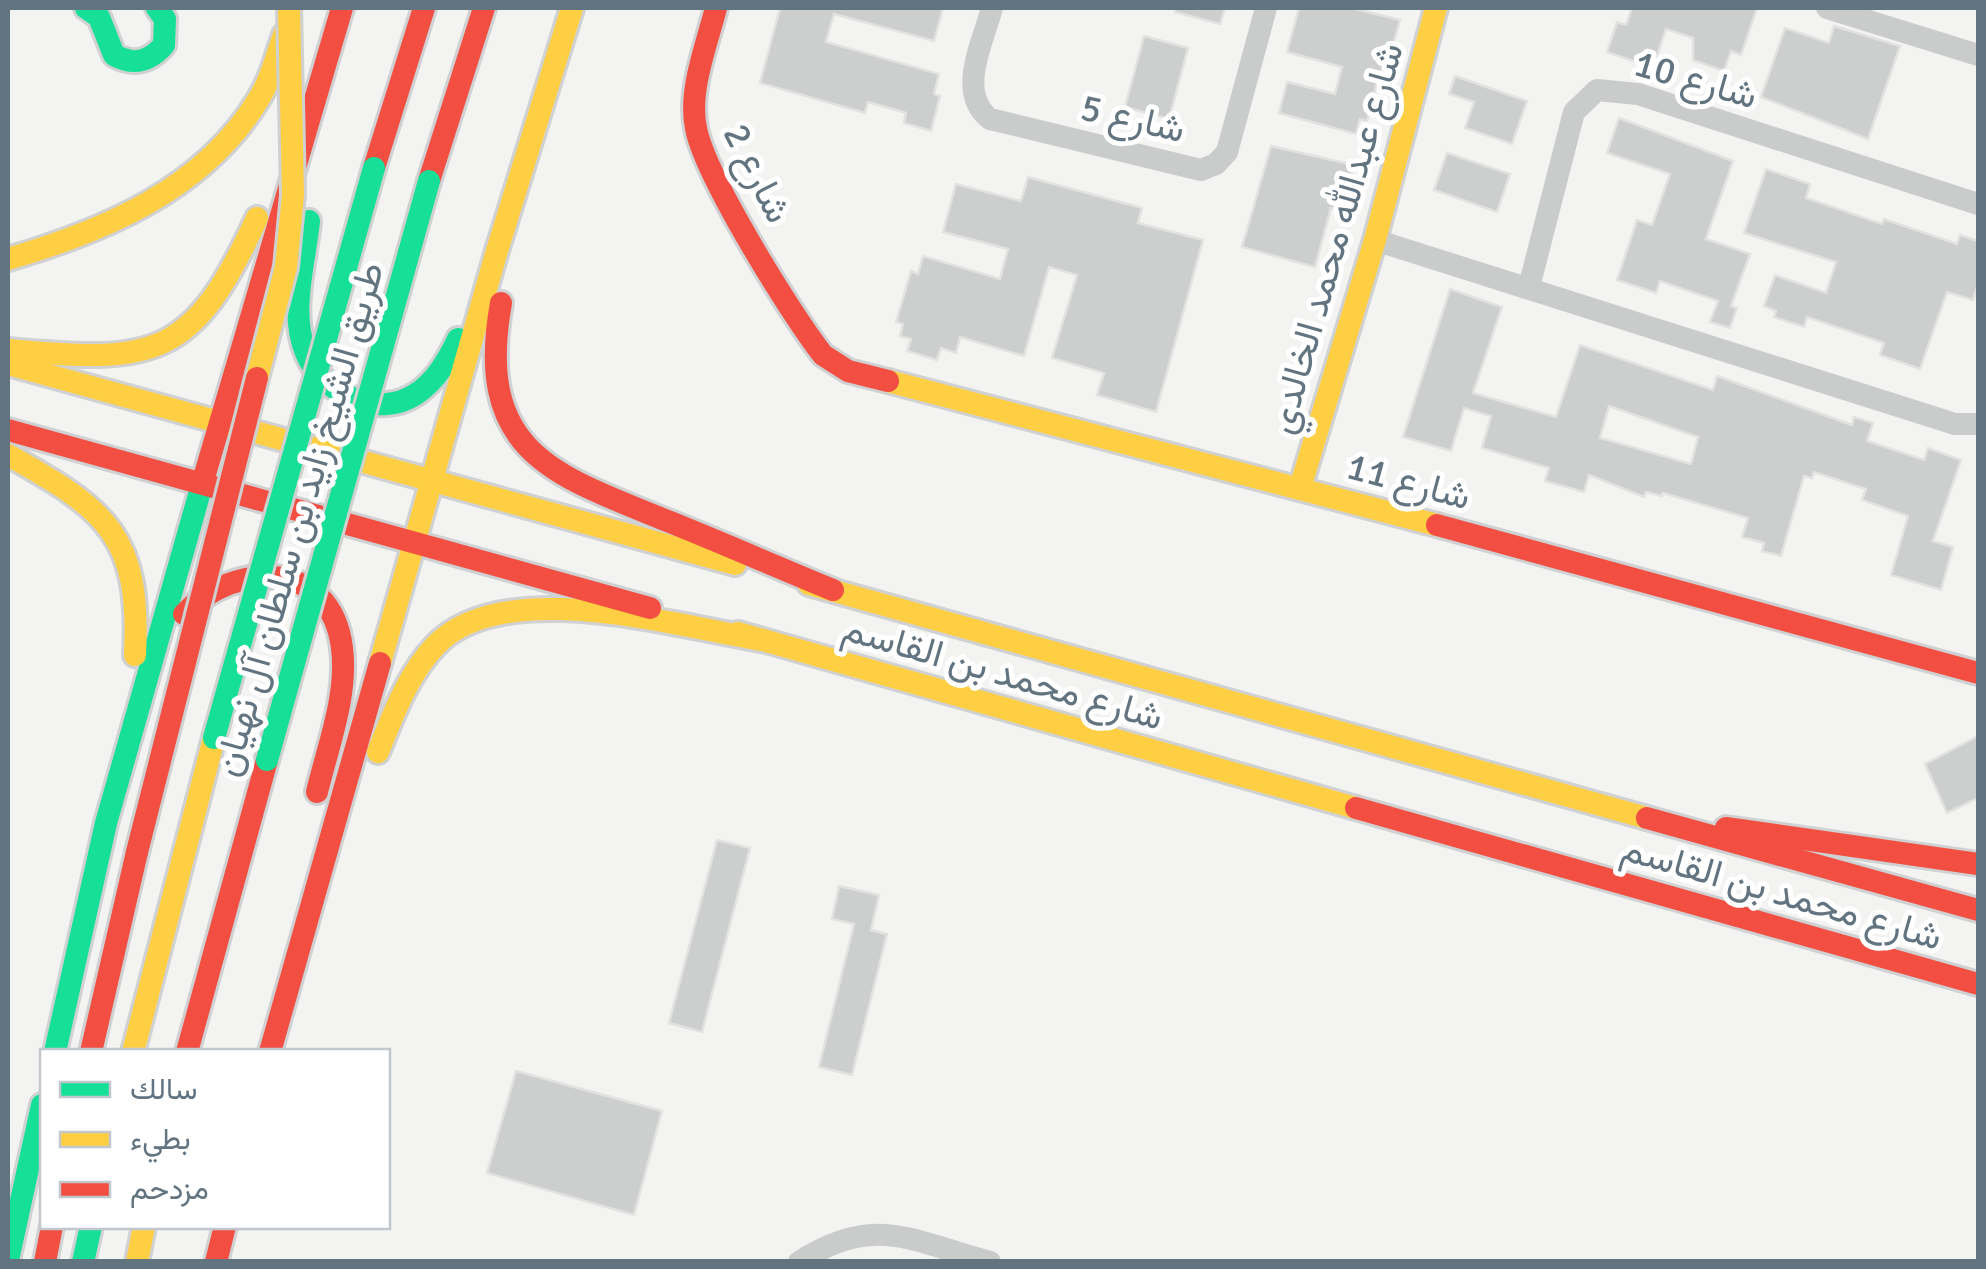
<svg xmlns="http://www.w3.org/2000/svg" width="1986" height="1269" viewBox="0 0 1986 1269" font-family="Signika,Vazirmatn,sans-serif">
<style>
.building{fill:#cdcfce;stroke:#e2e2e1;stroke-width:2.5;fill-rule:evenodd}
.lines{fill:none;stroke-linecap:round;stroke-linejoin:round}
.fast-casing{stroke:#d0d1d2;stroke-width:28}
.slow-casing{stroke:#d0d1d2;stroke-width:28}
.jam-casing{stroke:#d0d1d2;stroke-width:28}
.street{stroke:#cacccc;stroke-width:22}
.fast{stroke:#16e098;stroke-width:22}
.slow{stroke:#ffcf43;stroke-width:22}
.jam{stroke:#f24e42;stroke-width:22}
.fast-bridge-casing{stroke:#cfd0d0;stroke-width:28;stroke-linecap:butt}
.slow-bridge-casing{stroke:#cfd0d0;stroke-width:28;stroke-linecap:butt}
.jam-bridge-casing{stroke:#cfd0d0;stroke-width:28;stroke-linecap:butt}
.fast-bridge{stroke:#16e098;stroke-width:22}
.slow-bridge{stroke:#ffcf43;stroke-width:22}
.jam-bridge{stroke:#f24e42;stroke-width:22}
.labels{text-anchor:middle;stroke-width:10;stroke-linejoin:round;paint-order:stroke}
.street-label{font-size:38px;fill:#637481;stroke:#fff}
</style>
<rect width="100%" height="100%" fill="#f3f3f1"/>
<g class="building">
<polygon points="780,8 943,8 934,41 834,14 826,42 939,74 934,94 940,96 931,131 904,123 906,113 868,102 865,113 760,83"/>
<polygon points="1176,8 1225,8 1220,24 1175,12"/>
<polygon points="1299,8 1352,8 1400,20 1385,73 1380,71 1367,121 1360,119 1356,134 1279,113 1287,82 1335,94 1342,67 1287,52"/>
<polygon points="1632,8 1757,8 1741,55 1731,51 1724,71 1693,60 1693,38 1666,29 1653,68 1607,52 1617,22 1626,25"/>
<polygon points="1834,26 1900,46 1868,139 1761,97 1785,28 1829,43"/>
<polygon points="1144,36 1188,48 1169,119 1125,107"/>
<polygon points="1455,76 1527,101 1512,144 1465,128 1474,102 1449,94"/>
<polygon points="1619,118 1733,161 1706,239 1750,254 1731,306 1737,308 1730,328 1710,322 1718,301 1660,281 1656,293 1617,280 1637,220 1652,225 1670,174 1607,153"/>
<polygon points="1271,146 1354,165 1342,211 1331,208 1315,267 1242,247"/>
<polygon points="1447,153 1510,174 1497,212 1434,190"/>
<polygon points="1766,169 1810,184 1806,198 1882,224 1884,219 1957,244 1960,235 1978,241 1978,283 1973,300 1947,292 1920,369 1880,355 1884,343 1807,317 1804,327 1774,317 1776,311 1764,306 1775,275 1826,293 1836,262 1744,233"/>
<polygon points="1028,177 1142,208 1138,223 1203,240 1156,412 1097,395 1104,373 1052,358 1077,275 1049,267 1024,356 960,337 956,353 941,348 937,360 907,351 911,339 900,336 903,324 896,322 911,271 918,274 923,256 1000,279 1008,249 943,232 956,184 1021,201"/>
<path d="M1450 289 1502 307 1473 393 1556 417 1580 345 1713 390 1717 376 1852 425 1854 417 1873 423 1867 441 1924 460 1928 448 1961 460 1933 541 1953 547 1941 590 1891 575 1908 516 1862 500 1866 489 1814 472 1812 478 1804 476 1781 556 1762 551 1764 543 1742 537 1748 518 1663 493 1662 496 1646 492 1644 497 1589 475 1584 492 1545 481 1549 468 1482 448 1491 416 1464 408 1451 451 1403 437ZM1609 406 1698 437 1691 464 1600 438Z"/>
<polygon points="1978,736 1978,798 1947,813 1925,764"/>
<polygon points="717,840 750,848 702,1032 669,1023"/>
<polygon points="839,886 879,895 871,930 887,934 852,1075 819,1067 854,924 832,919"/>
<polygon points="516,1071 662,1111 634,1215 487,1173"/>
</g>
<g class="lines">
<defs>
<g id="fast">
<path d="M86 8 99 17 114 55C134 66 149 62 164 45L165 19 157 8"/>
<path d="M309 221C305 262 289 313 306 353 322 393 377 420 416 394 436 381 448 360 458 339"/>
<polyline points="55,1052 106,823 205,474"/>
<polyline points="8,1260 42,1105"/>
<polyline points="83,1262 91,1226"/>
</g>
<g id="slow">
<path d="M8 259C104 231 204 189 258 100 271 80 276 57 284 35"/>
<path d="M8 350C156 364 193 358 257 218"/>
<polyline points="8,364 735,564"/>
<polyline points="888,381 1437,525"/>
<path d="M8 455C107 510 141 536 135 655"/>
<polyline points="1300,488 1375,240 1436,8"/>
<polyline points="809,584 1647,818"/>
<polyline points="738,633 1356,808"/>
<polyline points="380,663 496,254 572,8"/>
<path d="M378 752C393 715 408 674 436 645 504 575 676 626 762 640"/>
<polyline points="133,1052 214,738"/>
<polyline points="137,1262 144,1226"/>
</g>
<g id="jam">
<path d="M716 8C707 44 688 91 696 128 704 174 792 316 823 355L848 371 888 381"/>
<polyline points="374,168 424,8"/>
<polyline points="429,181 484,8"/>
<path d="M501 303C474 454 555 475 670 522 725 544 779 568 833 590"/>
<polyline points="8,430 650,608"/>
<polyline points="205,474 342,8"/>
<polyline points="1437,525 1978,673"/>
<path d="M184 614C235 560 331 559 342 648 348 695 328 746 317 792"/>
<polyline points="1356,808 1978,984"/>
<polyline points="1647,818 1978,910"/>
<polyline points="1726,828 1978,864"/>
<polyline points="91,1052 137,852"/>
<polyline points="187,1052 267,760"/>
<polyline points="270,1052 380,663"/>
<polyline points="45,1262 52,1226"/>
<polyline points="216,1262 225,1226"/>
</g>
</defs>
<use href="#fast" class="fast-casing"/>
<use href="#slow" class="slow-casing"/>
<use href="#jam" class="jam-casing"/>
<g class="street">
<path d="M992 8C983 42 956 93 990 119L1201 170 1216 164 1227 152 1266 8"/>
<polyline points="1827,8 1978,55"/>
<polyline points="1375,240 1955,424 1978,424"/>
<polyline points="1529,287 1574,112 1597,90 1638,94 1978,204"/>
<path d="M799 1262C875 1213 911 1241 990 1262"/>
</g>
<use href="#fast" class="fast"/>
<use href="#slow" class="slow"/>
<use href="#jam" class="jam"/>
<defs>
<g id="fast-bridge">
<polyline points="214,738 374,168"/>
<polyline points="267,760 429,181"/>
</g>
<polyline id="slow-bridge" points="257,378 286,267 293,195 289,8"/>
<polyline id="jam-bridge" points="137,852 257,378"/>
</defs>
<use href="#fast-bridge" class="fast-bridge-casing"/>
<use href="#slow-bridge" class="slow-bridge-casing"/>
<use href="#jam-bridge" class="jam-bridge-casing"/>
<use href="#fast-bridge" class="fast-bridge"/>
<use href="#slow-bridge" class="slow-bridge"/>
<use href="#jam-bridge" class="jam-bridge"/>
</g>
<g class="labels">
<g class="street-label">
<text transform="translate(1696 79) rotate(16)" y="13">شارع 10</text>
<text transform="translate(1133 118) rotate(13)" y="13">شارع 5</text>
<text transform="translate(758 173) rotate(63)" y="13">شارع 2</text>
<text transform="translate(1335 238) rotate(-74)" y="13">شارع عبدالله محمد الخالدي</text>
<text transform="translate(1409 481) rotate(15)" y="13">شارع 11</text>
<text transform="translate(298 519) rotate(-74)" y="13">طريق الشيخ زايد بن سلطان آل نهيان</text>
<text transform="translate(1003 672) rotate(16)" y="13">شارع محمد بن القاسم</text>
<text transform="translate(1782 892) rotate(16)" y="13">شارع محمد بن القاسم</text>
</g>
</g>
<rect width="1986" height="1269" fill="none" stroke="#637481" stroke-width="20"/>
<rect x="40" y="1049" width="350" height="180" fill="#ffffff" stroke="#c1c7cd" stroke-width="2.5"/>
<rect x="60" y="1082" width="50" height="15" fill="#16e098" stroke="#c1c7cd" stroke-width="2.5"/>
<text x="130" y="1099" font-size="30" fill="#637481">سالك</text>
<rect x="60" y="1132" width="50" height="15" fill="#ffcf43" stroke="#c1c7cd" stroke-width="2.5"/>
<text x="130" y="1149" font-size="30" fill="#637481">بطيء</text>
<rect x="60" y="1182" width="50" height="15" fill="#f24e42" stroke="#c1c7cd" stroke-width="2.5"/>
<text x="130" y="1199" font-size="30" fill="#637481">مزدحم</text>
</svg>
